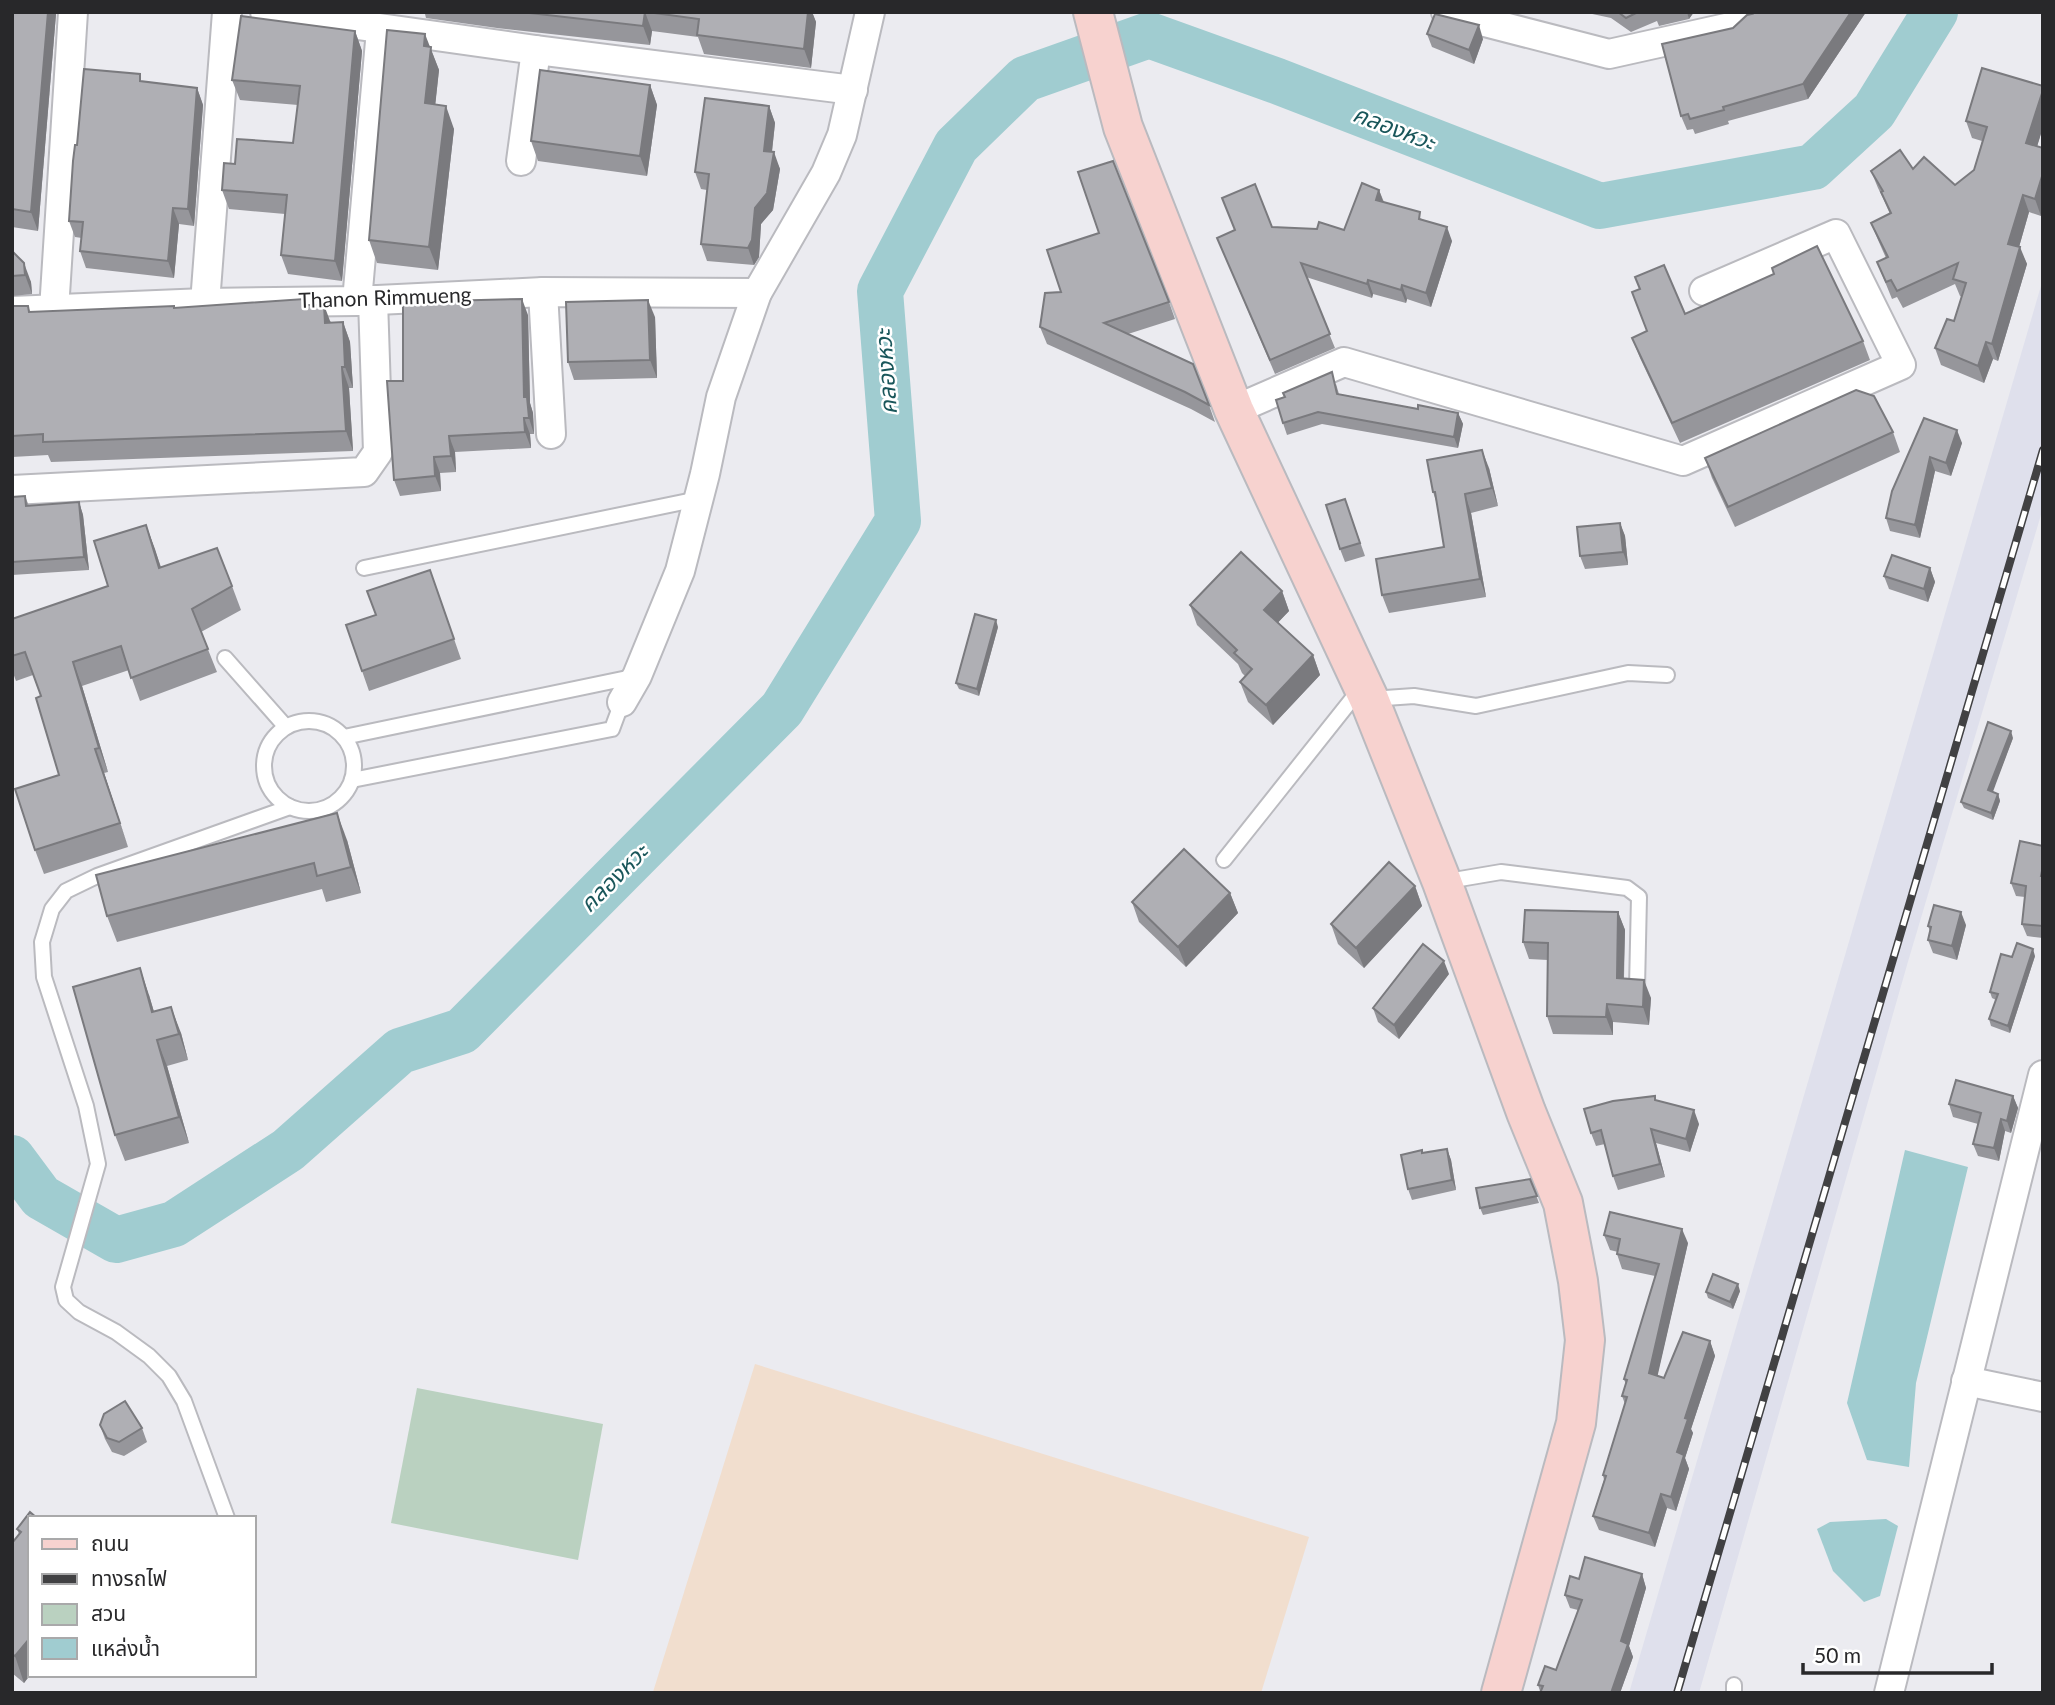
<svg xmlns="http://www.w3.org/2000/svg" width="2055" height="1705" viewBox="0 0 2055 1705" font-family="Lato,'Noto Sans Thai',sans-serif">
<style>
.commercial{fill:#f1dece}
.built{fill:#dfe0ec}
.green{fill:#bad1c0}
.water{fill:#a0ccd0}
.lines{fill:none;stroke-linecap:round;stroke-linejoin:round}
.river{stroke:#a0ccd0;stroke-width:46}
.lane-casing{stroke:#bababf;stroke-width:18}
.street-casing{stroke:#bababf;stroke-width:32}
.secondary-casing{stroke:#bababf;stroke-width:42}
.lane{stroke:#fff;stroke-width:14}
.street{stroke:#fff;stroke-width:28}
.secondary{stroke:#f7d2cf;stroke-width:38}
.rail-casing{stroke:#414143;stroke-width:8}
.rail{stroke:#fff;stroke-width:5;stroke-dasharray:16;stroke-linecap:butt}
.wall{fill:#96969b}
.shaded-wall{fill:#7a7a7e}
.building{fill:#afafb4;stroke:#7a7a7e;stroke-width:2}
.labels{text-anchor:middle;stroke-width:5;stroke-linejoin:round;paint-order:stroke}
.street-label{font-size:21px;fill:#28282a;stroke:#fff}
.water-label{font-size:23px;font-style:italic;fill:#19565a;stroke:#fff}
</style>
<rect width="100%" height="100%" fill="#ebebf0"/>
<polygon class="commercial" points="755,1364 1309,1537 1261,1693 653,1692"/>
<polygon class="built" points="2043,279 2043,508 1907,965 1699,1693 1629,1693"/>
<polygon class="green" points="417,1388 603,1424 578,1560 391,1523"/>
<g class="water">
<polygon points="1905,1150 1968,1167 1916,1383 1909,1467 1867,1460 1847,1403"/>
<polygon points="1886,1519 1898,1526 1880,1596 1864,1602 1833,1571 1817,1529 1830,1522"/>
</g>
<g class="lines">
<polyline class="river" points="12,1158 41,1197 116,1240 174,1224 288,1150 400,1051 462,1031 782,709 898,521 880,291 956,146 1025,79 1149,35 1277,81 1600,206 1813,167 1874,111 1935,12"/>
<defs>
<g id="lane">
<polyline points="364,568 698,499"/>
<polyline points="225,658 286,727"/>
<polyline points="1371,699 1414,696 1476,706 1628,673 1667,675"/>
<circle cx="309" cy="766" r="45"/>
<polyline points="344,737 637,676"/>
<polyline points="352,780 612,729 622,702"/>
<polyline points="1224,860 1360,689"/>
<polyline points="1442,882 1501,872 1627,888 1639,897 1637,987"/>
<polyline points="227,1518 184,1401 169,1376 149,1356 116,1332 79,1312 66,1300 63,1287 98,1164 86,1106 44,977 42,942 52,909 66,891 97,876 290,807"/>
<polyline points="1734,1685 1734,1693"/>
</g>
<g id="street">
<polyline points="265,12 536,50 853,90"/>
<polyline points="1446,12 1609,54 1735,26 1744,12"/>
<polyline points="521,161 536,50"/>
<polyline points="543,292 551,434"/>
<polyline points="357,301 381,30"/>
<polyline points="205,303 227,12"/>
<polyline points="54,310 73,12"/>
<polyline points="12,311 205,303 357,301 543,292 757,293"/>
<polyline points="1234,410 1344,362 1683,461 1901,365 1836,234 1704,291"/>
<polyline points="12,490 364,472 378,452 373,300"/>
<polyline points="622,702 637,676 680,571 705,474 721,397 757,293 826,173 842,135 870,12"/>
<polyline points="1966,1381 2043,1397"/>
<polyline points="1889,1693 2043,1075"/>
</g>
<polyline id="secondary" points="1093,12 1123,127 1234,410 1369,699 1442,882 1526,1112 1563,1203 1578,1281 1585,1340 1576,1423 1501,1693"/>
</defs>
<use href="#lane" class="lane-casing"/>
<use href="#street" class="street-casing"/>
<use href="#secondary" class="secondary-casing"/>
<use href="#lane" class="lane"/>
<use href="#street" class="street"/>
<use href="#secondary" class="secondary"/>
<defs>
<polyline id="rail" points="1677,1693 2043,450"/>
</defs>
<use href="#rail" class="rail-casing"/>
<use href="#rail" class="rail"/>
</g>
<g class="wall">
<polygon points="12,12 56,14 38,231 12,227"/>
<polygon points="408,12 812,12 816,22 811,68 704,54 698,37 652,31 650,45 497,28 426,18 425,14"/>
<polygon points="1583,12 1694,12 1689,19 1659,26 1657,21 1631,32 1611,18"/>
<polygon points="1750,12 1866,12 1808,99 1728,121 1729,124 1695,134 1693,129 1687,130 1681,116 1733,28 1750,14"/>
<polygon points="355,31 362,51 342,281 288,274 281,255 285,214 229,209 222,190 235,164 293,143 298,105 240,100 232,80"/>
<polygon points="1427,34 1483,39 1474,64 1432,47"/>
<polygon points="430,47 439,70 435,105 454,129 438,270 377,263 369,240"/>
<polygon points="143,81 197,88 203,105 194,226 179,224 174,278 86,268 80,251 82,238 75,237 69,221 77,145"/>
<polygon points="650,85 657,105 647,176 538,161 531,141"/>
<polygon points="2043,86 2043,127 2037,146 2043,148 2043,211 2041,216 2029,212 2019,247 2027,264 1998,361 1993,359 1984,383 1941,365 1935,348 1954,321 1962,297 1960,296 1955,284 1903,308 1897,297 1892,299 1877,262 1886,258 1878,240 1871,223 1890,214 1883,198 1878,188 1871,171 1913,169 1955,185 1974,170 1982,141 1972,138 1966,121"/>
<polygon points="769,106 775,123 772,152 780,169 773,210 761,224 759,257 754,265 707,261 701,244 707,190 701,189 695,172"/>
<polygon points="1379,190 1384,202 1424,220 1452,241 1431,307 1407,299 1406,303 1373,294 1372,298 1306,277 1335,348 1275,374 1217,238 1235,231 1222,198 1272,227 1344,230"/>
<polygon points="12,251 31,282 32,294 12,296"/>
<polygon points="1772,268 1863,341 1870,360 1680,443 1640,358 1632,338 1647,331 1640,290 1635,277 1685,314 1774,274"/>
<polygon points="304,299 306,305 331,322 343,322 350,342 353,388 349,388 353,451 51,462 48,455 12,457 12,306 28,306 30,312 175,308"/>
<polygon points="1169,302 1175,319 1128,334 1209,405 1215,422 1191,409 1047,344 1040,327"/>
<polygon points="528,315 530,403 533,413 534,434 530,434 531,448 455,452 456,472 440,473 441,491 400,496 394,480 403,381"/>
<polygon points="655,317 657,378 574,380 568,362"/>
<polygon points="1336,384 1339,394 1418,409 1458,413 1463,424 1458,448 1322,424 1287,435 1283,423"/>
<polygon points="1924,418 1962,443 1951,476 1935,471 1920,538 1890,531 1886,518"/>
<polygon points="1893,432 1900,452 1735,527 1712,478 1705,458"/>
<polygon points="1489,468 1498,506 1471,513 1486,597 1389,613 1382,595 1444,547 1437,504 1433,492"/>
<polygon points="25,496 29,506 79,502 83,515 89,570 12,575 12,497"/>
<polygon points="1345,499 1365,556 1345,562 1340,549"/>
<polygon points="1620,523 1625,536 1628,565 1585,569 1580,556"/>
<polygon points="146,525 161,567 232,586 241,610 201,632 217,672 140,701 129,670 82,686 108,772 104,773 128,847 44,874 35,850 59,775 41,696 33,675 16,681 12,670 12,619 108,586"/>
<polygon points="1930,568 1935,582 1928,602 1889,589 1884,576"/>
<polygon points="430,570 461,659 369,691 346,625 376,615"/>
<polygon points="1282,591 1289,611 1278,622 1313,655 1320,675 1273,725 1248,702 1240,682 1245,676 1242,673 1238,664 1197,625 1190,605"/>
<polygon points="998,627 979,696 959,689 956,683"/>
<polygon points="2013,738 1992,792 1998,794 2000,801 1993,820 1964,808 1961,802"/>
<polygon points="347,840 361,893 326,902 322,889 117,942 107,916"/>
<polygon points="2043,846 2043,938 2027,936 2022,924 2025,897 2016,896 2011,883"/>
<polygon points="1415,886 1422,906 1364,968 1338,944 1331,924"/>
<polygon points="1230,893 1238,913 1186,967 1139,922 1132,902"/>
<polygon points="1618,912 1625,930 1624,978 1651,998 1649,1025 1613,1022 1613,1035 1553,1034 1547,1016 1548,960 1529,959 1523,942"/>
<polygon points="1966,925 1957,960 1933,953 1928,940 1930,931 1928,926"/>
<polygon points="2035,956 2010,1033 1991,1026 1989,1019 1996,1000 1992,998 1990,992 2012,957"/>
<polygon points="1449,974 1399,1039 1378,1022 1373,1008"/>
<polygon points="149,995 154,1012 181,1033 188,1060 167,1066 189,1143 125,1161 115,1135"/>
<polygon points="1655,1096 1656,1100 1699,1124 1690,1152 1656,1143 1665,1177 1618,1190 1613,1176 1605,1144 1596,1146 1591,1133"/>
<polygon points="2013,1096 2018,1108 2011,1133 2005,1131 1999,1161 1978,1156 1973,1144 1978,1124 1953,1117 1949,1104"/>
<polygon points="1447,1149 1451,1160 1456,1190 1412,1200 1408,1189 1423,1153"/>
<polygon points="1530,1179 1539,1203 1483,1215 1480,1208"/>
<polygon points="1604,1235 1688,1243 1657,1376 1664,1378 1710,1341 1715,1356 1691,1429 1693,1433 1685,1458 1689,1469 1676,1511 1667,1508 1655,1547 1599,1530 1593,1516 1604,1480 1603,1475 1625,1404 1622,1396 1626,1385 1624,1379 1655,1276 1622,1269 1617,1254 1618,1252 1610,1250"/>
<polygon points="1740,1291 1733,1309 1708,1298 1706,1292"/>
<polygon points="100,1425 142,1428 147,1442 124,1456 112,1452 105,1439"/>
<polygon points="30,1512 30,1675 24,1683 12,1673 12,1543 19,1534 17,1529"/>
<polygon points="1642,1574 1646,1588 1629,1646 1633,1657 1620,1693 1540,1693 1540,1691 1538,1685 1556,1670 1578,1610 1570,1608 1565,1595 1579,1579"/>
</g>
<g class="shaded-wall">
<polygon points="48,12 55,12 56,14 38,231 31,212"/>
<polygon points="645,12 652,31 650,45 643,26"/>
<polygon points="808,12 812,12 816,22 811,68 804,49"/>
<polygon points="1687,12 1694,12 1689,19"/>
<polygon points="1851,12 1866,12 1808,99 1803,84"/>
<polygon points="1479,25 1483,39 1474,64 1469,50"/>
<polygon points="355,31 362,51 342,281 335,261"/>
<polygon points="425,34 439,70 433,126 425,103 424,46"/>
<polygon points="650,85 657,105 647,176 640,156"/>
<polygon points="197,88 203,105 194,226 188,209"/>
<polygon points="2043,90 2043,127 2033,160 2026,143"/>
<polygon points="446,106 454,129 438,270 429,247"/>
<polygon points="769,106 775,123 770,168 764,151"/>
<polygon points="774,152 780,169 773,210 761,224 759,257 754,265 748,248 755,208"/>
<polygon points="2043,173 2043,211 2041,216 2035,199"/>
<polygon points="1379,190 1384,204 1376,200"/>
<polygon points="2023,195 2029,212 2015,261 2008,244"/>
<polygon points="173,208 179,224 174,278 168,261"/>
<polygon points="1447,227 1452,241 1431,307 1426,293"/>
<polygon points="2020,247 2027,264 1998,361 1992,344"/>
<polygon points="24,263 31,282 32,294 25,275"/>
<polygon points="1368,280 1373,294 1372,298 1367,284"/>
<polygon points="1402,285 1407,299 1406,303 1401,290"/>
<polygon points="522,299 528,315 530,403 533,413 534,434 529,418 524,397"/>
<polygon points="648,300 655,317 657,378 650,360"/>
<polygon points="324,305 332,326 325,323"/>
<polygon points="343,322 350,342 353,388 345,367"/>
<polygon points="1986,342 1993,359 1984,383 1978,366"/>
<polygon points="342,367 349,388 353,451 346,431"/>
<polygon points="1458,413 1463,424 1458,448 1454,437"/>
<polygon points="524,418 530,434 531,448 525,432"/>
<polygon points="1957,430 1962,443 1951,476 1946,463"/>
<polygon points="449,436 455,452 456,472 451,456"/>
<polygon points="1482,450 1489,468 1498,506 1492,488"/>
<polygon points="434,457 440,473 441,491 435,476"/>
<polygon points="1930,457 1935,471 1920,538 1915,525"/>
<polygon points="1465,494 1471,513 1486,597 1480,579"/>
<polygon points="79,502 83,515 89,570 84,557"/>
<polygon points="1620,523 1625,536 1628,565 1623,552"/>
<polygon points="146,525 155,549 168,591 159,568"/>
<polygon points="1930,568 1935,582 1928,602 1924,589"/>
<polygon points="1282,591 1289,611 1271,630 1264,610"/>
<polygon points="996,620 998,627 979,696 977,689"/>
<polygon points="1313,655 1320,675 1273,725 1266,705"/>
<polygon points="73,662 82,686 108,772 99,748"/>
<polygon points="2011,731 2013,738 1991,797 1988,790"/>
<polygon points="95,749 104,773 128,847 120,823"/>
<polygon points="1998,794 2000,801 1993,820 1991,813"/>
<polygon points="337,813 347,840 361,893 351,867"/>
<polygon points="1415,886 1422,906 1364,968 1356,948"/>
<polygon points="1230,893 1238,913 1186,967 1178,947"/>
<polygon points="1618,912 1625,930 1623,996 1617,978"/>
<polygon points="1961,912 1966,925 1957,960 1952,946"/>
<polygon points="2033,949 2035,956 2010,1033 2008,1026"/>
<polygon points="1444,961 1449,974 1399,1039 1394,1025"/>
<polygon points="140,968 149,995 162,1039 152,1012"/>
<polygon points="1644,980 1651,998 1649,1025 1643,1007"/>
<polygon points="1607,1004 1613,1022 1613,1035 1606,1017"/>
<polygon points="171,1007 181,1033 188,1060 179,1034"/>
<polygon points="157,1040 167,1066 189,1143 179,1117"/>
<polygon points="2013,1096 2018,1108 2011,1133 2007,1121"/>
<polygon points="1694,1110 1699,1124 1690,1152 1686,1139"/>
<polygon points="2001,1119 2005,1131 1999,1161 1994,1148"/>
<polygon points="1651,1129 1656,1143 1665,1177 1660,1164"/>
<polygon points="1447,1149 1451,1160 1456,1190 1452,1180"/>
<polygon points="1682,1229 1688,1243 1655,1387 1649,1373"/>
<polygon points="1738,1284 1740,1291 1733,1309 1730,1302"/>
<polygon points="1710,1341 1715,1356 1691,1429 1693,1433 1685,1458 1689,1469 1676,1511 1671,1497 1677,1452 1685,1418"/>
<polygon points="1661,1494 1667,1508 1655,1547 1649,1533"/>
<polygon points="1642,1574 1646,1588 1629,1646 1633,1657 1620,1693 1611,1693 1621,1641"/>
<polygon points="30,1638 30,1675 24,1683 15,1656"/>
</g>
<g class="building">
<polygon points="12,12 48,12 31,212 12,209"/>
<polygon points="521,12 645,12 643,26"/>
<polygon points="647,12 808,12 804,49 697,35 699,19"/>
<polygon points="1618,12 1638,12 1626,18"/>
<polygon points="1750,12 1851,12 1803,84 1723,107 1724,110 1690,119 1688,114 1681,116 1662,44 1733,28 1747,15 1752,14"/>
<polygon points="1435,14 1479,25 1469,50 1427,34"/>
<polygon points="241,16 355,31 335,261 281,255 287,195 222,190 224,163 235,164 237,139 293,143 300,86 232,80"/>
<polygon points="387,30 425,34 424,46 431,47 425,103 446,106 429,247 369,240"/>
<polygon points="1982,68 2043,86 2043,90 2026,143 2043,148 2043,173 2035,199 2023,195 2008,244 2020,247 1992,344 1986,342 1978,366 1935,348 1947,319 1954,321 1966,283 1953,279 1958,263 1897,291 1891,280 1886,282 1877,262 1888,257 1871,223 1891,213 1881,192 1883,191 1871,171 1900,150 1913,169 1924,157 1955,185 1974,170 1987,127 1966,121"/>
<polygon points="84,69 140,74 140,81 197,88 188,209 173,208 168,261 80,251 83,222 69,221 73,161 75,145 77,145"/>
<polygon points="540,70 650,85 640,156 531,141"/>
<polygon points="705,98 769,106 764,151 774,152 767,193 755,208 752,240 748,248 701,244 709,174 695,172"/>
<polygon points="1113,161 1169,302 1104,323 1193,364 1209,405 1185,392 1040,327 1045,293 1061,292 1047,250 1099,233 1078,172"/>
<polygon points="1362,183 1379,190 1376,200 1420,212 1419,219 1447,227 1426,293 1402,285 1401,290 1368,280 1367,284 1301,263 1330,334 1270,360 1217,238 1235,230 1222,198 1255,184 1272,227 1317,229 1319,222 1344,230"/>
<polygon points="1817,246 1863,341 1672,423 1632,338 1647,331 1632,292 1640,289 1635,277 1664,265 1685,314 1774,274 1772,268"/>
<polygon points="12,251 24,263 25,275 12,276"/>
<polygon points="304,299 304,305 324,305 325,323 343,322 345,367 342,367 346,431 43,442 43,434 12,436 12,306 28,306 29,312 174,306 174,308"/>
<polygon points="522,299 524,397 527,397 529,418 524,418 525,432 449,436 451,456 434,457 435,476 394,480 387,381 403,381 403,302"/>
<polygon points="648,300 650,360 568,362 566,302"/>
<polygon points="1332,372 1337,394 1418,409 1418,405 1458,413 1454,437 1318,412 1283,423 1276,400 1285,397 1283,393"/>
<polygon points="1856,390 1874,396 1893,432 1728,507 1705,458"/>
<polygon points="1924,418 1957,430 1946,463 1930,457 1915,525 1886,518 1892,491"/>
<polygon points="1482,450 1492,488 1465,494 1480,579 1382,595 1376,559 1444,547 1435,492 1433,492 1427,460"/>
<polygon points="25,496 26,506 79,502 84,557 12,562 12,497"/>
<polygon points="1345,499 1360,543 1340,549 1326,505"/>
<polygon points="1620,523 1623,552 1580,556 1577,527"/>
<polygon points="146,525 159,568 217,548 232,586 192,609 208,649 131,678 121,646 73,662 99,748 95,749 120,823 35,850 15,789 59,775 36,698 41,696 25,652 12,656 12,619 108,586 94,541"/>
<polygon points="1241,552 1282,591 1264,610 1313,655 1266,705 1240,682 1252,669 1234,653 1237,650 1190,605"/>
<polygon points="1892,555 1930,568 1924,589 1884,576"/>
<polygon points="430,570 454,639 362,671 346,625 376,615 367,591"/>
<polygon points="975,614 996,620 977,689 956,683"/>
<polygon points="1988,722 2011,731 1988,790 1998,794 1991,813 1961,802"/>
<polygon points="337,813 351,867 317,876 314,863 107,916 96,875"/>
<polygon points="2020,841 2043,846 2043,866 2041,876 2043,876 2043,926 2022,924 2026,886 2011,883"/>
<polygon points="1184,849 1230,893 1178,947 1132,902"/>
<polygon points="1389,862 1415,886 1356,948 1331,924"/>
<polygon points="1934,905 1961,912 1952,946 1928,940 1931,927 1928,926"/>
<polygon points="1525,910 1618,912 1617,978 1644,980 1643,1007 1607,1004 1606,1017 1547,1016 1548,943 1523,942"/>
<polygon points="2017,943 2033,949 2008,1026 1989,1019 1998,994 1990,992 2001,954 2012,957"/>
<polygon points="1423,944 1444,961 1394,1025 1373,1008"/>
<polygon points="140,968 152,1012 171,1007 179,1034 157,1040 179,1117 115,1135 73,987"/>
<polygon points="1956,1080 2013,1096 2007,1121 2001,1119 1994,1148 1973,1144 1981,1113 1949,1104"/>
<polygon points="1655,1096 1655,1100 1694,1110 1686,1139 1651,1129 1660,1164 1613,1176 1601,1130 1591,1133 1584,1109 1613,1101"/>
<polygon points="1447,1149 1452,1180 1408,1189 1401,1155 1422,1150 1422,1153"/>
<polygon points="1530,1179 1537,1196 1480,1208 1476,1188"/>
<polygon points="1610,1212 1682,1229 1649,1373 1664,1378 1683,1332 1710,1341 1685,1418 1688,1419 1677,1452 1684,1455 1671,1497 1661,1494 1649,1533 1593,1516 1606,1476 1603,1475 1627,1397 1622,1396 1627,1380 1624,1379 1659,1264 1617,1254 1620,1239 1604,1235"/>
<polygon points="1713,1274 1738,1284 1730,1302 1706,1292"/>
<polygon points="125,1401 142,1428 119,1442 107,1438 100,1425 104,1414"/>
<polygon points="30,1512 37,1518 30,1518 30,1638 15,1656 12,1654 12,1543 21,1532 17,1529"/>
<polygon points="1585,1557 1642,1574 1621,1641 1628,1644 1611,1693 1540,1693 1543,1686 1538,1685 1545,1666 1556,1670 1582,1600 1565,1595 1570,1576 1579,1579"/>
</g>
<g class="labels">
<g class="street-label">
<text transform="translate(385 298) rotate(-2)" y="7">Thanon Rimmueng</text>
</g>
<g class="water-label">
<text transform="translate(1394 128) rotate(21)" y="8">คลองหวะ</text>
<text transform="translate(886 372) rotate(-94)" y="8">คลองหวะ</text>
<text transform="translate(614 878) rotate(-45)" y="8">คลองหวะ</text>
</g>
</g>
<rect width="2055" height="1705" fill="none" stroke="#28282a" stroke-width="28"/>
<rect x="28" y="1516" width="228" height="161" fill="#ffffff" stroke="#a9a9aa" stroke-width="2"/>
<rect x="42" y="1539" width="35" height="10" fill="#f7d2cf" stroke="#a9a9aa" stroke-width="2"/>
<text x="91" y="1551" font-size="21" fill="#28282a">ถนน</text>
<rect x="42" y="1574" width="35" height="10" fill="#414143" stroke="#a9a9aa" stroke-width="2"/>
<text x="91" y="1586" font-size="21" fill="#28282a">ทางรถไฟ</text>
<rect x="42" y="1604" width="35" height="21" fill="#bad1c0" stroke="#a9a9aa" stroke-width="2"/>
<text x="91" y="1621" font-size="21" fill="#28282a">สวน</text>
<rect x="42" y="1638" width="35" height="21" fill="#a0ccd0" stroke="#a9a9aa" stroke-width="2"/>
<text x="91" y="1656" font-size="21" fill="#28282a">แหล่งน้ำ</text>
<path d="M1803 1663v10h189v-10" fill="none" stroke="#28282a" stroke-width="3.5"/>
<text x="1814" y="1663" font-size="21" fill="#28282a" stroke="#ffffff" stroke-width="5" paint-order="stroke">50 m</text>
</svg>
